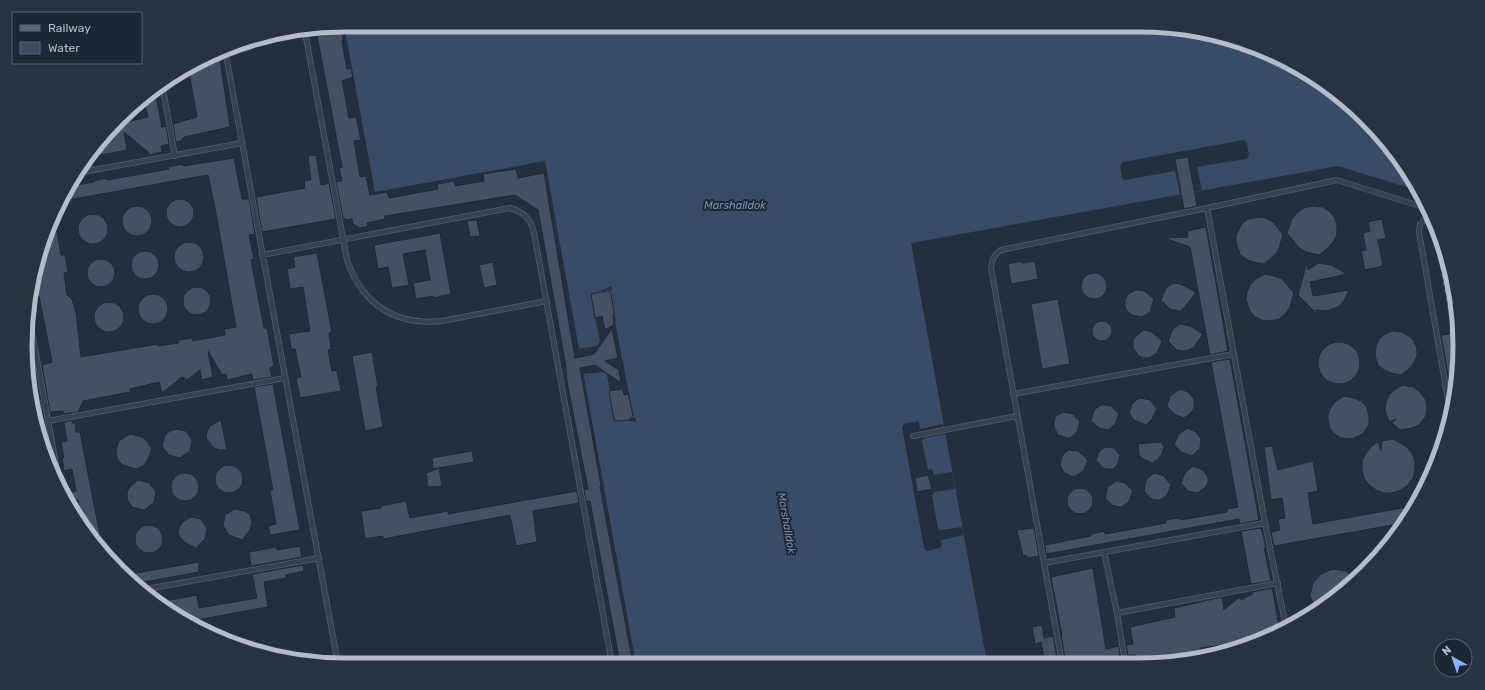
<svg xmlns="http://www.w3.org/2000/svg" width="1485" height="690" viewBox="0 0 1485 690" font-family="Rubik,sans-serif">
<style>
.water{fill:#394c67}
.pier{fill:#242f3e}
.building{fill:#455162;stroke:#1f2835}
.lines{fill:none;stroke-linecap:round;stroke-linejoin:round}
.service-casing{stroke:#565f6c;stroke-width:6}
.service{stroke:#38414e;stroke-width:4.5}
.rail{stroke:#5a6575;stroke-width:3;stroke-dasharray:4 4;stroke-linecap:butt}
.labels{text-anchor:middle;stroke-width:4;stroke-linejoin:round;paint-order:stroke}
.water-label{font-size:11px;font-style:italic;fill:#7c92b1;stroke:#1d2633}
.rim{fill:none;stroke:#b4bcc9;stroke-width:5}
</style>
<rect width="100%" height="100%" fill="#242f3e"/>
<polygon class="water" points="344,25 1140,25 1202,31 1262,49 1318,79 1366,119 1406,167 1419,191 1338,166 911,243 987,663 636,664 545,161 375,192"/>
<g class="pier">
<polygon points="1244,140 1247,143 1249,156 1246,159 1197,167 1202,190 1180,194 1175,171 1125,180 1122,178 1120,166 1123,162"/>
<polygon points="609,286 611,286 612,291 608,290 603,291 608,291 611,294 616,321 615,322 632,409 633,415 629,419 635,417 636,422 635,422 633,421 629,421 628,420 619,421 614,418 607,374 603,372 583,374 578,349 597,346 600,342 591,296 594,293 602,293 601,290 608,288"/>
<polygon points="918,421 919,422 920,429 943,424 945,434 925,438 922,441 928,470 932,469 934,475 952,472 955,489 935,492 932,495 938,528 941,530 962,527 964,535 941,540 942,546 940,548 927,551 924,548 902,427 904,424"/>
</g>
<g class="building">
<polygon points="338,26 338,28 341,28 343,39 342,40 343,47 347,69 351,69 353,77 342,81 349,118 356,117 361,140 354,141 360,177 366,176 370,195 387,192 389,198 438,189 437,184 454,181 455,186 484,181 483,174 516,169 518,178 544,173 575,358 594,354 612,329 618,358 605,361 619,370 621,383 595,365 580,368 601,486 600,487 633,664 620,664 590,501 586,501 584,490 588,489 567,382 566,367 538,210 515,195 385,216 385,219 367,223 368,226 360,228 353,224 352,219 347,220 343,218 336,182 342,181 339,168 342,167 316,30"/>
<polygon points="219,52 230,127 184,137 181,141 176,142 173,124 197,117 188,67"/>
<polygon points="155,90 162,127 166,126 169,144 161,146 162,152 149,155 148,152 124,132 127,150 91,157 122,119 123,123 148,117 143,98"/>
<polygon points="316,155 321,185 329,183 336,219 262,232 256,197 305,188 304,181 311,180 308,156"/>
<polygon points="1188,157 1197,206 1184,209 1175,159"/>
<polygon points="234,158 242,199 249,199 255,234 249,235 254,259 251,260 264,328 267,328 274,366 270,368 272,377 253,380 252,374 227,380 226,374 222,375 208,351 213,377 202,380 200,370 187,380 182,377 162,393 159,382 130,389 130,392 83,401 78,412 63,414 63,411 50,412 42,365 52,362 39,296 38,296 36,287 39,287 35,272 55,220 61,255 65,255 68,272 64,273 67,295 72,299 76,313 81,357 158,344 158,346 178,343 179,340 192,338 193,341 225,335 224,329 236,327 215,208 208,175 62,201 68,185 77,183 77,185 94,182 94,181 107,178 107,180 169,169 168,167 182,164 183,166"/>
<circle cx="180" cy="213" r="14"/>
<polygon points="1311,206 1323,207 1330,212 1335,218 1337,226 1337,234 1334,241 1329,247 1319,255 1306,252 1299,248 1287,233 1292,219 1297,213 1304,208"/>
<circle cx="137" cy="221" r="15"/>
<circle cx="93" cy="229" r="15"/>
<polygon points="1259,217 1266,218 1273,222 1283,235 1278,251 1273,257 1264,264 1253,262 1246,259 1240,254 1236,243 1236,235 1242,224 1248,219"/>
<polygon points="1382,219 1386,238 1378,240 1383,266 1365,270 1361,251 1366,250 1363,233 1370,231 1368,222"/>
<polygon points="477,220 480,236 470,237 467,221"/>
<polygon points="1206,227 1228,351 1210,355 1190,247 1167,239 1167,238 1188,237 1187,231"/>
<polygon points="440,233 451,294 433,298 433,296 416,299 413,283 430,280 425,250 403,254 409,285 392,288 388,267 378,269 374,245"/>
<circle cx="189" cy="257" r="15"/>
<circle cx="145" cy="265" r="14"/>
<polygon points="317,253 332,333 329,333 331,349 328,350 332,371 337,370 341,391 300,398 296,378 301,377 295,349 291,349 289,334 310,331 303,287 290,289 287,269 295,267 293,257"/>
<circle cx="101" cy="273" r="14"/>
<polygon points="1022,261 1022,263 1035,261 1038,279 1011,284 1008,264"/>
<polygon points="493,262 497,285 484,288 479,265"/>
<polygon points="1307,262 1308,270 1318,263 1331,265 1347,274 1310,282 1313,296 1349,290 1344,301 1338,307 1327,311 1316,310 1317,314 1298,295"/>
<circle cx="1094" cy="286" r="13"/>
<polygon points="1265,274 1274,276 1282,279 1294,293 1290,307 1285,314 1279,319 1271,321 1262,320 1255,317 1250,311 1246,300 1247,292 1250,285 1256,279"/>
<polygon points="1174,283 1180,284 1196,292 1185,307 1180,311 1170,309 1161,300 1166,288"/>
<circle cx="197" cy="301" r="14"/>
<polygon points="1136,290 1144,291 1154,299 1150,312 1142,317 1132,315 1127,311 1125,306 1125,300 1128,294"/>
<polygon points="608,291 611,294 612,300 614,313 613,316 614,325 605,330 602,316 595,318 591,294"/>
<circle cx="153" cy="309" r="15"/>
<polygon points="1058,299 1070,364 1042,369 1031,304"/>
<circle cx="109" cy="317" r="15"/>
<circle cx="1102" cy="331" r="10"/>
<polygon points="1180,324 1190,326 1203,334 1194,347 1189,350 1183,351 1177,350 1168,341 1173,329"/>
<polygon points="1144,330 1152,332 1162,341 1157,353 1149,358 1143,358 1138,355 1133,347 1133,341 1136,336"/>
<polygon points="1392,331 1402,332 1409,336 1414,341 1417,349 1417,356 1414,363 1409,369 1401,375 1391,373 1384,370 1378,365 1375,356 1376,346 1379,339 1385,334"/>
<polygon points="1457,333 1460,348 1457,380 1449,381 1441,335"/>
<circle cx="1339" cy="363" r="21"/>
<polygon points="372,352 378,387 376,387 383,427 365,431 352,356"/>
<polygon points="1230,359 1259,520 1240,524 1239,519 1046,554 1045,545 1091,536 1091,534 1105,531 1105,534 1166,523 1165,520 1179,518 1180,520 1227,512 1227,509 1238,507 1211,362"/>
<polygon points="35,367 40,400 31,401 27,369"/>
<polygon points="273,384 300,530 270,535 268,526 276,524 270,491 273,490 254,387"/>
<polygon points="1403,385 1413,387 1419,391 1426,400 1427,408 1426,416 1419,425 1412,428 1400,430 1392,423 1396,419 1389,422 1385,410 1386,402 1389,395 1394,390"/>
<polygon points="623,389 624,395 628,394 633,415 629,420 619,421 614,420 609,391"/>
<polygon points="1178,390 1183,390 1188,392 1194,399 1194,408 1191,413 1184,418 1174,414 1167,406 1170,396"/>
<polygon points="1344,396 1354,398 1361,401 1366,406 1369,415 1369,424 1363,434 1352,439 1341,438 1334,434 1330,428 1328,421 1328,414 1331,407 1336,401"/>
<polygon points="1141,398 1150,400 1157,409 1152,419 1146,425 1134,420 1129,413 1132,404 1136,400"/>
<polygon points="1101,405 1105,405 1111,406 1119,414 1115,424 1108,430 1099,428 1091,421 1094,410"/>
<polygon points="42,407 43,413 34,416 32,409"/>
<polygon points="1064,412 1073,414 1080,422 1077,432 1070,438 1067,438 1058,435 1054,427 1054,421 1056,416"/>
<polygon points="73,420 72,423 75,423 76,432 80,432 102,546 82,522 78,500 70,501 68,493 76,491 72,469 64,471 62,458 64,458 61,442 67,441 64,422"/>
<polygon points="221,420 227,450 220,450 214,448 206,438 207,431 210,426"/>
<polygon points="1187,428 1196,432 1201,439 1200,448 1192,456 1181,452 1174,444 1179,434"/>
<polygon points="176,429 186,431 192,440 190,451 180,458 169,455 162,446 165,435 170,431"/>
<polygon points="130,434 142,437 147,441 152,449 147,461 143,466 136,469 123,465 118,460 116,454 117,447 119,441"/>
<polygon points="1393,439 1406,446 1412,453 1415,461 1415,470 1413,478 1408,485 1401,490 1392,493 1384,493 1376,490 1369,485 1364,478 1362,470 1362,461 1366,453 1372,446 1378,442 1381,451 1382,441"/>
<polygon points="1161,442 1164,447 1162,454 1158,459 1152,463 1143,459 1139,455 1138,444"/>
<polygon points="1272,446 1278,470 1313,461 1318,491 1308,493 1313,524 1413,506 1404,523 1274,546 1271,532 1280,530 1278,519 1285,518 1282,498 1271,500 1264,447"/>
<polygon points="1105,447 1114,448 1120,455 1118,464 1113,469 1106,469 1102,467 1096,460 1099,452"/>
<polygon points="1068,450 1078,451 1083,455 1088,461 1083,471 1074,477 1064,473 1060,465 1062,456"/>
<polygon points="472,451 474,462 433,469 432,458"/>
<circle cx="229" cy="479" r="14"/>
<polygon points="1193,466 1203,470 1208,477 1208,483 1205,488 1197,493 1188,491 1181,483 1185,473"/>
<polygon points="439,468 442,486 428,487 426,473"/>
<circle cx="185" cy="487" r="14"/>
<polygon points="1154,473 1164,476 1171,485 1167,495 1160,500 1151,499 1144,491 1146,480"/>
<polygon points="928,475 932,489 917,492 915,478"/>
<polygon points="138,480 149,483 156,492 154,503 144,510 132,507 127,499 127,493 130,487"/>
<polygon points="1116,481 1125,483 1133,491 1129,501 1122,507 1118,507 1112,505 1105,498 1108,487"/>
<circle cx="1080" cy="501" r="13"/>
<polygon points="577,491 579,503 533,511 537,542 516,546 510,515 383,539 383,536 365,539 361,511 381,508 381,506 406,501 410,518 448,511 448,514"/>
<polygon points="234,509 245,511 250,515 252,523 250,530 242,540 229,535 223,526 225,515"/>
<polygon points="191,517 201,519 207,529 205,539 196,548 184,542 178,534 179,528 182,522"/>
<circle cx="149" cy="539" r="14"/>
<polygon points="1034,528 1039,556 1027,558 1026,555 1023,556 1017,530"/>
<polygon points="1261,528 1266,548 1264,548 1271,581 1251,584 1241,531"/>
<polygon points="300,546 302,557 251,566 249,552 277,547 277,550"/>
<polygon points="199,562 199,572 133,584 125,575"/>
<polygon points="303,565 304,571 286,575 286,578 264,582 268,607 191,621 160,602 197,595 199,608 257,598 252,574"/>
<polygon points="1093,568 1106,649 1119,646 1120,655 1118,655 1119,662 1066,663 1061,635 1062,635 1051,577"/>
<polygon points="1333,569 1345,571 1356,578 1335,599 1315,610 1310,595 1313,583 1321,574"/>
<polygon points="1272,588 1280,630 1263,641 1237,647 1236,643 1200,648 1201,657 1182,662 1137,662 1136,655 1128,655 1126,645 1133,644 1130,627 1175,617 1174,608 1222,597 1224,610 1237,599 1239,598 1242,600 1246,597 1253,594 1252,592"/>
<polygon points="1042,625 1044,638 1053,636 1058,663 1045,663 1041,642 1035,644 1032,627"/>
</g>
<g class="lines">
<defs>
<g id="service">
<path d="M305 32 347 260C362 304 395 326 442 321L547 301"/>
<polyline points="225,50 338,664"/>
<polyline points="162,84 175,156"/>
<polyline points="77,173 242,143"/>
<polyline points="1431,214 1420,224 1419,232 1451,417"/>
<path d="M262 255 510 208C524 212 531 219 534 233L612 664"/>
<polyline points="28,310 59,481"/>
<polyline points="1013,394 1234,354"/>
<polyline points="31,405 45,403"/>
<polyline points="48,421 285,378"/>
<polyline points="913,436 1017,416"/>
<polyline points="1104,552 1117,613 1278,583"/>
<path d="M1044 563 991 268C992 259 994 255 1001 250L1207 208"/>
<polyline points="141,590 319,558"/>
<polyline points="1117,613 1125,662"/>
<polyline points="1286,627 1265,523 1207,208 1337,180 1423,207 1430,214"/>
<polyline points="1062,663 1044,563 1265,523"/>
</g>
</defs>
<use href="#service" class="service-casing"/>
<use href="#service" class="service"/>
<g class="rail">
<polyline points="1437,242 1459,360"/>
<polyline points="1449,265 1456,306"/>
</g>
</g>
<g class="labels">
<g class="water-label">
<text x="735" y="209">Marshalldok</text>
<text transform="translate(787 523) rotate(80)" y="4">Marshalldok</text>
</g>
</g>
<path d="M0 0H1485V690H0ZM345 32H1140A313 313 0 0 1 1453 345V345A313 313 0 0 1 1140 658H345A313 313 0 0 1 32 345V345A313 313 0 0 1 345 32Z" fill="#29323f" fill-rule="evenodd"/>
<path class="rim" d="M345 32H1140A313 313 0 0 1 1453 345V345A313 313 0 0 1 1140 658H345A313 313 0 0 1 32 345V345A313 313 0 0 1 345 32Z"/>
<rect x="12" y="12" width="130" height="52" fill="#1d2633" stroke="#59626f"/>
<rect x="20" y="25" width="20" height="6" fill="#5a6575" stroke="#59626f"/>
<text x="48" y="32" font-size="12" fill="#b4bcc9">Railway</text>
<rect x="20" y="42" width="20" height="12" fill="#394c67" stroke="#59626f"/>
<text x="48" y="52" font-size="12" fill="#b4bcc9">Water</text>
<g transform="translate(1453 658) rotate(320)"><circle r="19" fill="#1d2633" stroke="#59626f"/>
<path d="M0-3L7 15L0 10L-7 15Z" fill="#8ab4f8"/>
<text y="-6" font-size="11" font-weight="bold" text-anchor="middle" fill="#b4bcc9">N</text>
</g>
</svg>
